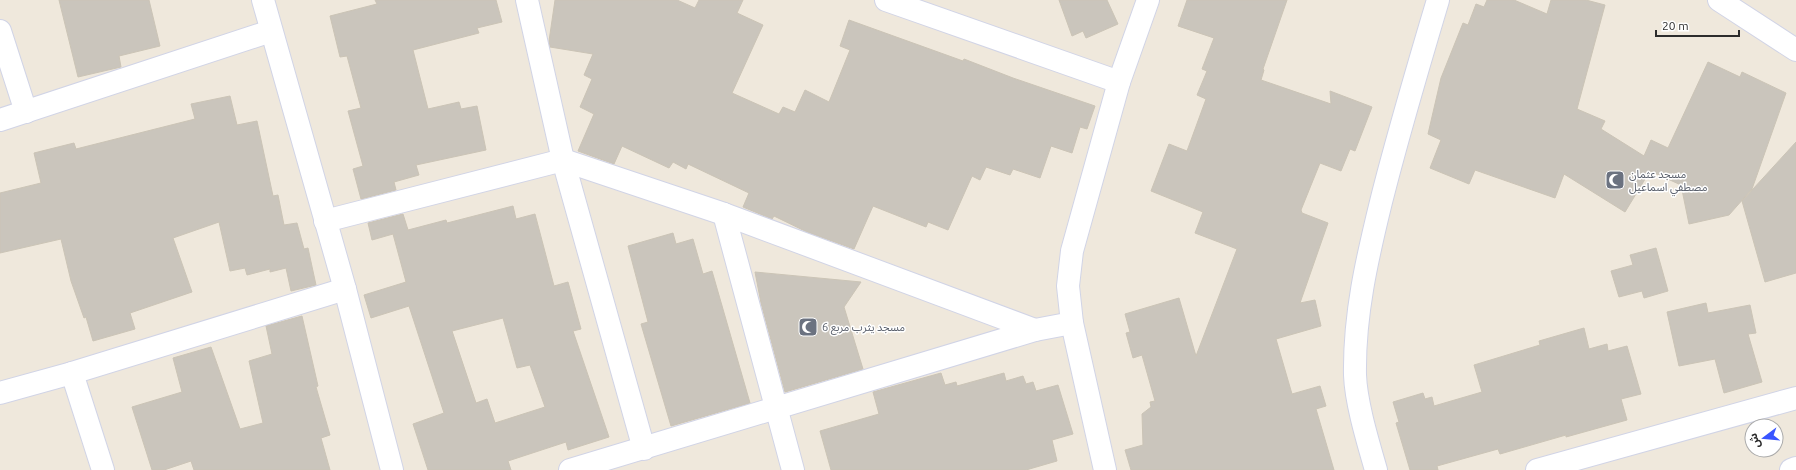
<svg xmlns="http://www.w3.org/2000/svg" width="1796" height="470" viewBox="0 0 1796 470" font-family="Ubuntu,'Noto Sans Arabic',sans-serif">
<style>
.building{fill:#cac5bc;stroke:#cbc4b6;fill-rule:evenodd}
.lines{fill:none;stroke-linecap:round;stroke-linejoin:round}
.minor-casing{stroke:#d1d4e6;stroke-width:24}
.tertiary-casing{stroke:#d1d4e6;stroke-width:24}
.secondary-casing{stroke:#d1d4e6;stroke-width:24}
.minor{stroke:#fff;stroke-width:22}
.tertiary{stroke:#fff;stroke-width:22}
.secondary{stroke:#fff;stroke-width:22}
.labels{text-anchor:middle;stroke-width:3;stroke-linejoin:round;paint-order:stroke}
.worship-label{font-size:11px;fill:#5b616d;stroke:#fff;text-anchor:start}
</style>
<rect width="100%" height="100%" fill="#efe8dc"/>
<g class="building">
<polygon points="59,0 149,0 160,46 119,56 121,67 78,77"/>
<polygon points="375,0 496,0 502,22 477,28 479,33 413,50 428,109 459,102 461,109 477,106 486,150 416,165 419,175 394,182 396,190 361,199 353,169 363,166 348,111 361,108 347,56 340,57 330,16 377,4"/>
<polygon points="555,0 677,0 695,8 699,0 743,0 737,13 763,25 732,93 779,114 783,107 795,112 805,90 829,102 850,50 840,46 849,20 963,61 964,59 1013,78 1095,106 1087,129 1080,127 1072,153 1051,146 1040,178 1013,169 1010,175 986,167 980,180 972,176 948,230 928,222 926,227 873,206 854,249 807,232 774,216 772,219 743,207 749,193 688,164 686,169 673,162 669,168 622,146 614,164 578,151 594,114 580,107 592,79 584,75 593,54 550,47 549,41"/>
<polygon points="1059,0 1107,0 1118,24 1086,38 1083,31 1072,36"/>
<polygon points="1187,0 1287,0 1263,69 1264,70 1261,80 1331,104 1330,91 1372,107 1355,151 1350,149 1341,171 1320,163 1301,210 1302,213 1328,223 1300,303 1315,300 1321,326 1276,339 1292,394 1320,386 1326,406 1316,409 1334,470 1131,470 1125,450 1143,445 1142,414 1151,407 1150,402 1155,401 1142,355 1133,358 1126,333 1130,332 1125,314 1179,298 1196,356 1237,249 1195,233 1203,212 1151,191 1169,144 1187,151 1206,99 1197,95 1207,71 1202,69 1214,38 1178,26"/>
<polygon points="1487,0 1514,0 1547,14 1551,0 1586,0 1605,5 1577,109 1605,121 1601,129 1644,156 1651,140 1668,148 1708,62 1740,77 1742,72 1786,93 1752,189 1729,215 1689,224 1681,185 1650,171 1625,212 1564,174 1555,198 1475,170 1469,184 1430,168 1441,140 1428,134 1441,78 1463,23 1468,25 1476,4 1484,7"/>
<polygon points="230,96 237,125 257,121 273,196 278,195 284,225 297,223 304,249 308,248 316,285 291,291 286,268 270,272 270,269 247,275 245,268 230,271 219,222 173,238 192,292 130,313 135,329 93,341 86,317 84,318 71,281 61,239 0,253 0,193 41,183 34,153 74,143 76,149 195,119 191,104"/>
<polygon points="1796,142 1796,273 1765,282 1742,201"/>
<path d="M513 206 516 219 535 214 554 286 568 282 581 329 573 331 609 437 568 450 566 442 508 461 511 470H428L413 424 444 413 409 306 371 318 364 295 406 282 393 234 372 240 368 223 403 214 408 230 446 220 447 223ZM503 318 517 368 530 365 545 407 495 423 487 399 476 403 452 331Z"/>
<polygon points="673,233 676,244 693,239 703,274 712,271 750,403 671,426 641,324 648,322 628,246"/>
<polygon points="1656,248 1668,291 1644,298 1642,291 1619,297 1611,271 1633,265 1630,255"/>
<polygon points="755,272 861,282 844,307 863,369 785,392 761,303"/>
<polygon points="1706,303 1708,313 1750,305 1756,333 1748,334 1762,382 1724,393 1715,359 1679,366 1667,312"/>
<polygon points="302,316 318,386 316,387 330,435 321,438 330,470 194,470 191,461 164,470 152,470 132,407 182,392 173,358 211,347 240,429 263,423 249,361 272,354 266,326"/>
<polygon points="1584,328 1589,349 1607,344 1608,351 1627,346 1641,394 1621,399 1627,420 1566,437 1566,435 1500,454 1498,449 1437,466 1438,470 1410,470 1396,423 1399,422 1393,402 1423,393 1425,399 1432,397 1434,406 1482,392 1474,365 1540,345 1539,341"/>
<polygon points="941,373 945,385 956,382 957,386 1004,373 1006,381 1023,376 1026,384 1033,382 1036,391 1058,385 1073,434 1052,440 1057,461 1026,470 831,470 820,431 879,414 873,392"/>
</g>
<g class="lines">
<defs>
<g id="minor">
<polyline points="527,0 563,160 644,449"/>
<polyline points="886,0 1119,82"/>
<polyline points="1719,0 1796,50"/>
<polyline points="0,31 26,112"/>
<polyline points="0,120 271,31"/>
<polyline points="724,214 793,470"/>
<polyline points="325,221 563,160 724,214 1035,330"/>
<polyline points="72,373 103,470"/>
<polyline points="0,393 72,373 345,289"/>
<polyline points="570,470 1035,330 1072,323"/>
<polyline points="1105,470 1072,323 1068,286 1072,251 1119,82 1148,0"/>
<path d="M1376 470C1368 442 1356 403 1355 375 1354 315 1367 259 1381 202 1398 134 1418 67 1438 0"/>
<polyline points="1537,470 1796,398"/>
</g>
<polyline id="tertiary" points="263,0 345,289 392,470"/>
<polyline id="secondary" points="1791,470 1796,468"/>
</defs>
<use href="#minor" class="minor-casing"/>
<use href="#tertiary" class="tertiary-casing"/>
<use href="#secondary" class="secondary-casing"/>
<use href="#minor" class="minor"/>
<use href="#tertiary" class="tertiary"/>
<use href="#secondary" class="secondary"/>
</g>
<defs>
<symbol id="mosque-square" viewBox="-11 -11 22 22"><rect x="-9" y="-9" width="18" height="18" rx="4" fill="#6b7280" stroke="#fff"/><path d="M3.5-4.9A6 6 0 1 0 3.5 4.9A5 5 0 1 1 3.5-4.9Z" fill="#fff"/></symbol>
</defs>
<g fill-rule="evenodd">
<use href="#mosque-square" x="1604" y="169" width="22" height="22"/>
<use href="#mosque-square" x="797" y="316" width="22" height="22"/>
</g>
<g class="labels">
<g class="worship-label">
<text x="1629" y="178">مسجد عثمان<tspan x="1629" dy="13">مصطفي اسماعيل</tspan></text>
<text x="822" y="331">مسجد يثرب مربع 6</text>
</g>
</g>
<g transform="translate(1764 438) rotate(254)"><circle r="19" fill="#ffffff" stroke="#ababab"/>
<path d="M0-3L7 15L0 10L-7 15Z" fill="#3955ff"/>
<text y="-6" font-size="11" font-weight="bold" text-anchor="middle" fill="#2c2c2c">ش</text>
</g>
<path d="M1656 30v6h83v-6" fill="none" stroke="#2c2c2c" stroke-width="2"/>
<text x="1662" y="30" font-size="12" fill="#2c2c2c" stroke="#ffffff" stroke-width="3" paint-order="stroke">20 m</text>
</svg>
